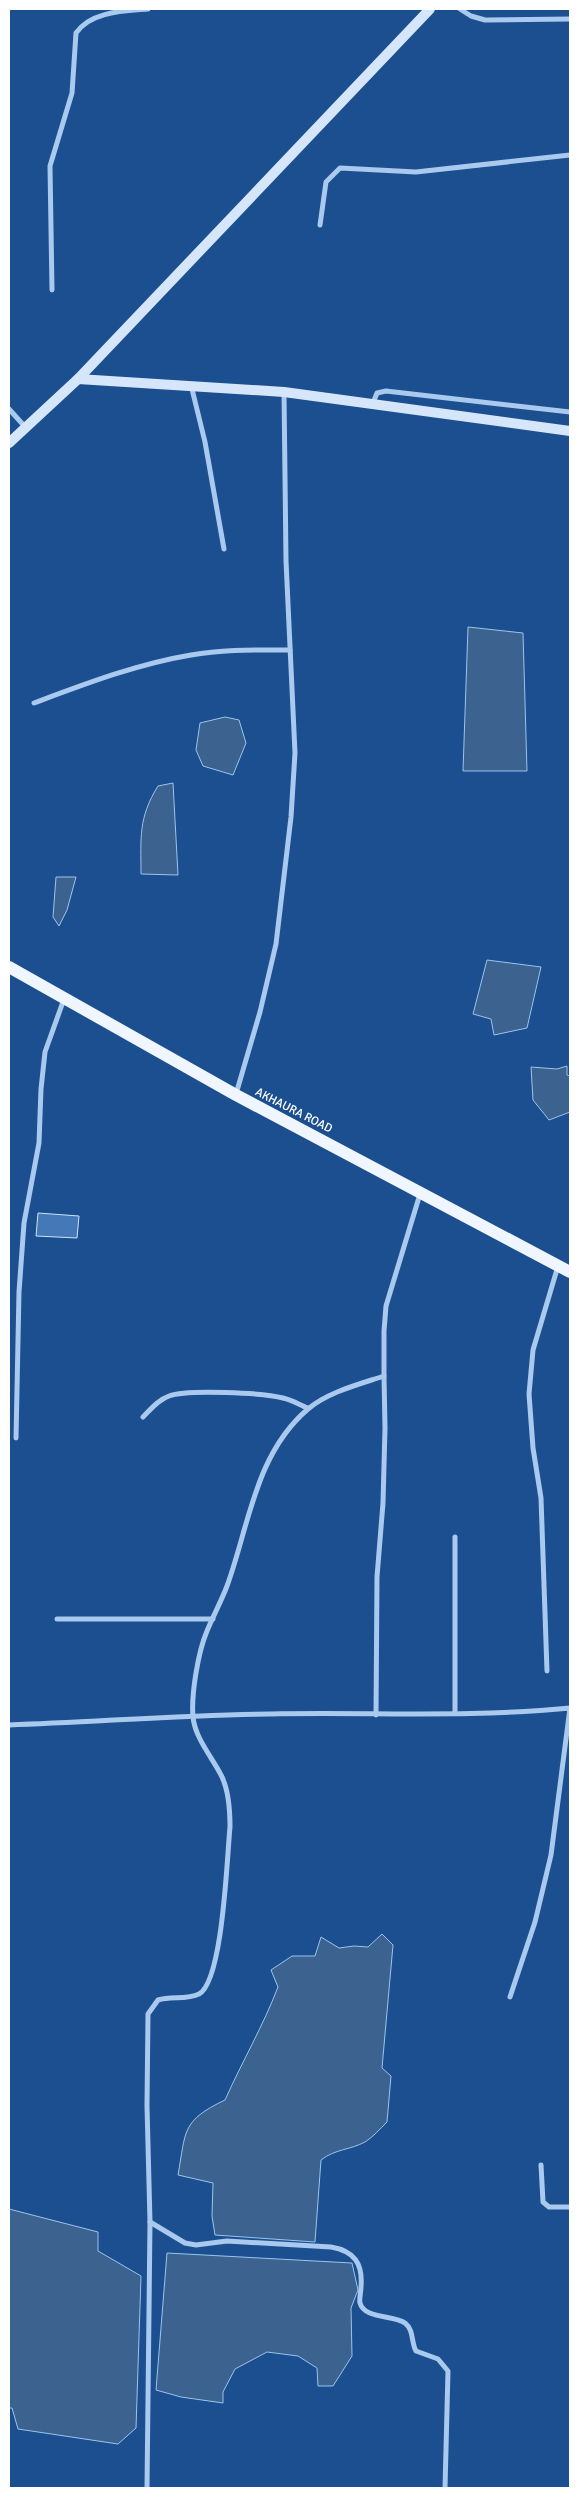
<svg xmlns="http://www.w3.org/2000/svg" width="579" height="2497" viewBox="0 0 579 2497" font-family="Signika,sans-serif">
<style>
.water{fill:#3c6290;stroke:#9cc4f0}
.building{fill:#4478b7;stroke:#cfe3fa}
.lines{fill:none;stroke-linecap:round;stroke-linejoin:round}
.street{stroke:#a9c9ee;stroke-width:5}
.secondary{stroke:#d6e6fa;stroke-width:10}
.primary{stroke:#f0f6ff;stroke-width:12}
.labels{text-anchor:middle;stroke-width:4;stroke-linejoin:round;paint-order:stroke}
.street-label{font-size:12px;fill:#fff;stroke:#1b4f8f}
</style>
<rect width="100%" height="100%" fill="#1b4f8f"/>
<g class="water">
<polygon points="468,627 523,633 527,771 463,771"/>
<polygon points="225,717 239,720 246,743 233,775 203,766 196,750 200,723"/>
<path d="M173 783 178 875 141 874C141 838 138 818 158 786Z"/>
<polygon points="56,877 76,877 67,910 59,926 53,917"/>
<polygon points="487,960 541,967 527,1028 494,1035 491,1019 473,1014"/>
<polygon points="567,1066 567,1075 570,1076 570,1112 549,1120 533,1100 531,1067 557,1069"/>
<path d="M382 1934 393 1945 382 2068 391 2076 387 2122C380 2129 373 2137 365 2142 350 2150 335 2149 321 2160L315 2242 215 2235 212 2216 213 2183 178 2175C186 2131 181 2121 225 2100 242 2062 263 2026 278 1987L271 1970 292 1956H315L321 1937 339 1948 354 1946 368 1947Z"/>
<polygon points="9,2209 98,2232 98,2251 141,2276 136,2428 118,2444 18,2429 12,2408 9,2408"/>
<polygon points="167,2253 352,2263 358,2290 351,2308 352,2356 333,2386 318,2386 317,2368 298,2356 267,2352 235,2369 223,2392 223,2403 181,2397 156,2390"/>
</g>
<polygon class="building" points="38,1213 79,1216 77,1238 36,1236"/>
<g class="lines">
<g class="street">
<polyline points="460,9 471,16 485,20 570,19"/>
<polyline points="320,225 326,182 340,168 416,172 570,155"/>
<path d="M52 290 50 166 72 93 76 33C91 11 125 11 148 9"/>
<polyline points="191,385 205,442 224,549"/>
<polyline points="373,403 377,393 386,391 570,412"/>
<polyline points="9,409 27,429"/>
<path d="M34 703C85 684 137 664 191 655 224 649 257 650 290 650"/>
<polyline points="236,1094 260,1012 276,944 291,817 295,753 286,561 284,392"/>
<path d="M143 1417C151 1409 158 1400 169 1396 187 1389 264 1393 283 1398 292 1400 300 1405 308 1408"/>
<polyline points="16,1438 19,1292 24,1223 39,1143 41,1089 45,1052 64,999"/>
<polyline points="57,1619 213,1619"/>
<polyline points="547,1671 541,1498 533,1448 529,1394 533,1350 558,1266"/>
<polyline points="455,1713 455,1537"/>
<polyline points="376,1715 377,1577 383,1503 385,1428 384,1376"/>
<path d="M9 1725C96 1722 183 1715 270 1714 370 1712 471 1718 570 1708L551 1855 535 1922 510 1997"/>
<polyline points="541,2165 543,2202 549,2207 570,2207"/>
<path d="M150 2222 185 2243 196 2245 227 2241 331 2247C354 2251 363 2263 361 2287 361 2292 359 2299 360 2303 364 2319 394 2315 405 2323 414 2330 411 2342 416 2351L438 2359 448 2371 445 2488"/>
<path d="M147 2488 150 2222 147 2106 148 2014 158 2000C171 1996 187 2000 199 1994 223 1981 227 1856 230 1827 230 1810 229 1790 221 1775 212 1757 195 1738 193 1717 191 1695 198 1652 207 1631 213 1616 221 1602 227 1586 249 1526 255 1454 308 1409 328 1392 360 1384 384 1376V1331L386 1306 420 1194"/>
</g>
<g class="secondary">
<polyline points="78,379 284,392 570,431"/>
<polyline points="9,443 78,379 430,9"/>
</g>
<polyline class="primary" points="9,967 236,1095 570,1272"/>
</g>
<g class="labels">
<g class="street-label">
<text transform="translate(294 1110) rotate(27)" y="4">AKHAURA ROAD</text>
</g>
</g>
<rect width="579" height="2497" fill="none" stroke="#ffffff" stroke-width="20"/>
</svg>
